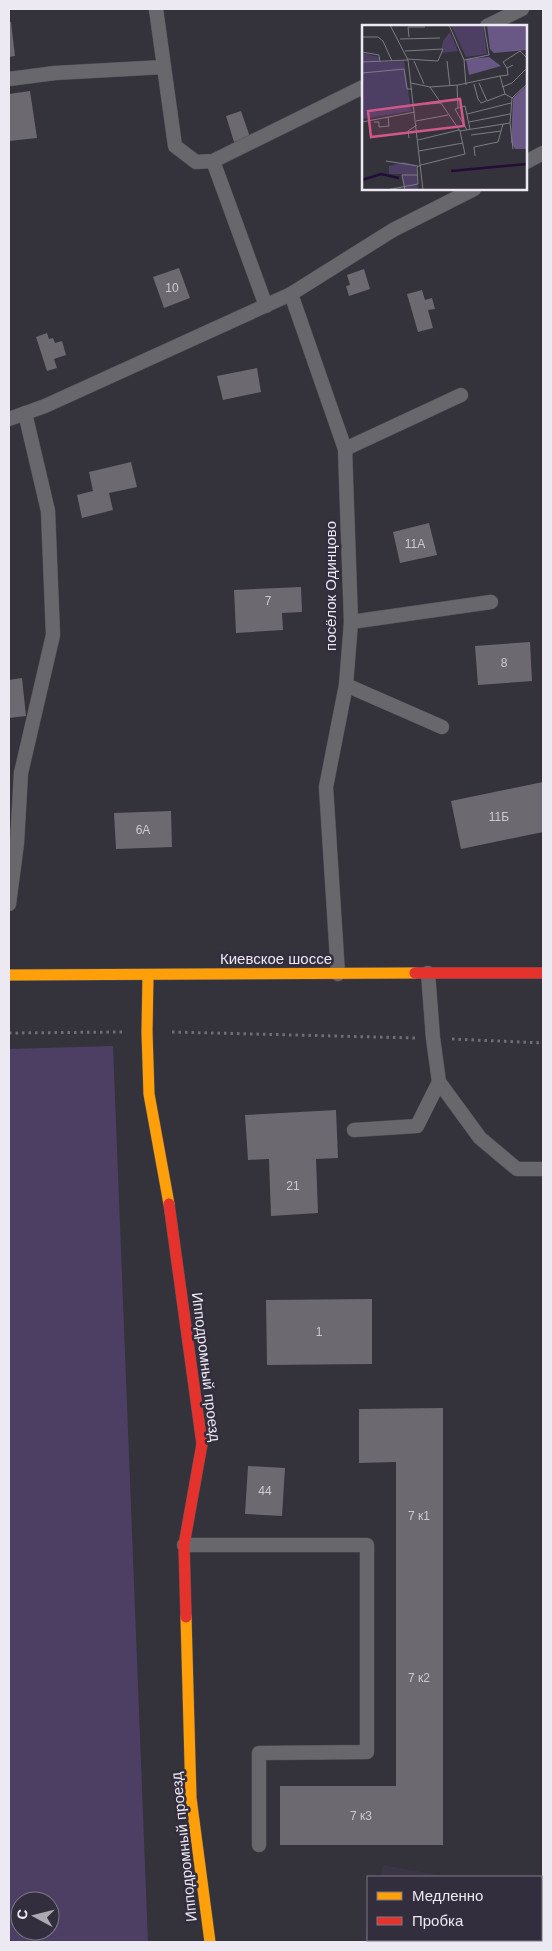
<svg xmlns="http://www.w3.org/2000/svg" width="552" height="1951" viewBox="0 0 552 1951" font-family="Helvetica,sans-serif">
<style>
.built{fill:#3b3547}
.green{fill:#4d3f64;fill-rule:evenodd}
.building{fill:#6c6a70}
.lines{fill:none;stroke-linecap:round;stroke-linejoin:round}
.lane-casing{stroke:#525057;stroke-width:15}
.slow-casing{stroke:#525057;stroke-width:12}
.jam-casing{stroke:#525057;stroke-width:12}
.path{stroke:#706f75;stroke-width:3;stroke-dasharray:2.5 4;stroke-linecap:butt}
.lane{stroke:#68676c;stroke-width:14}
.slow{stroke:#ff9f0a;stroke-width:11}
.jam{stroke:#e5322d;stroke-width:11}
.labels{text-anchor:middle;stroke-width:5;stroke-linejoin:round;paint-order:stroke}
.number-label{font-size:12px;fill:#ccc9d2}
.street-label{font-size:15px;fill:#ece9f3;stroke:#332e3d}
.inset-river{fill:none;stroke:#220d38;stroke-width:2.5}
.inset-road{fill:none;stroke:#7e7b84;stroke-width:1}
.view{fill:#cf5789;fill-opacity:0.15;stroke:#cf5789;stroke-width:2.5}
.inset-edge{fill:none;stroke:#ece9f3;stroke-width:2.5}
</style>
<rect width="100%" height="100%" fill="#34323a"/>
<g class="built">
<polygon points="383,1865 444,1876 477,1877 380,1877"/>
<polygon points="541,1880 543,1881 543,1942 364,1942 368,1923 368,1940 541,1940"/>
</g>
<path class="green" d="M113 1046 148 1942H9V1049ZM20 1901H50V1931H20Z"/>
<g class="building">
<polygon points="9,22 11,22 15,56 9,57"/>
<polygon points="30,91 37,138 9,141 9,94"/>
<polygon points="241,111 250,137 234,142 226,116"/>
<polygon points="179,268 190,298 164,308 153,277"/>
<polygon points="364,269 370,289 349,296 346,286 350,285 347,275"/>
<polygon points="422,290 425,300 432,298 435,309 428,310 433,328 418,332 407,294"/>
<polygon points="47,333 49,339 53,338 55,343 62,341 66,355 54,359 57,368 47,371 36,337"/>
<polygon points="257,368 261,392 223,400 217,376"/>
<polygon points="131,462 137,487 109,493 113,510 82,518 77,495 93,491 89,472"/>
<polygon points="429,523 437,555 400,563 393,532"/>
<polygon points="301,587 302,612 282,613 283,630 236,633 234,590"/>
<polygon points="530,642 532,681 478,685 475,646"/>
<polygon points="22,678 26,716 9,718 9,680"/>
<polygon points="543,782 543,832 461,849 451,801"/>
<polygon points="171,811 172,847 116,849 114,813"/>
<polygon points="336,1110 338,1158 316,1159 318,1213 271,1216 269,1159 248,1160 245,1115"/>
<polygon points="372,1299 372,1364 267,1365 266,1300"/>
<polygon points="443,1408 443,1845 280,1845 280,1786 396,1786 396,1462 359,1463 359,1409"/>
<polygon points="248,1466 285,1468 282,1516 245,1514"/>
<polygon points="541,1909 543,1910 543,1942 512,1942 512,1940 541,1940"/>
</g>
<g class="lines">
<defs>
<g id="lane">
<polyline points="156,9 175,146 196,162 213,161 363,87"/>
<polyline points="487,26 522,9"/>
<polyline points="9,79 55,73 164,67"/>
<polyline points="213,161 266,306"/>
<polyline points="526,162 543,153"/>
<polyline points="291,294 345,449 351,622 346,685 326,787 338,974"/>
<polyline points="9,419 45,406 291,294 393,230 474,189"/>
<polyline points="345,449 461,395"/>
<polyline points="351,622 491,602"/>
<polyline points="346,685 442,727"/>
<polyline points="9,904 17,843 21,773 53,635 48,511 25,413"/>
<polyline points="428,973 433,1038 439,1082 480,1138 517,1169 543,1169"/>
<polyline points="354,1130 417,1126 439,1082"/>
<polyline points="184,1545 367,1545 367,1752 259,1753 259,1845"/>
</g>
<g id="slow">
<polyline points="9,975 415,973"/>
<polyline points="148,975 147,1032 149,1094 169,1204"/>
<polyline points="186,1617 191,1798 210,1942"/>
</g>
<g id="jam">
<polyline points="415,973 543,973"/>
<polyline points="169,1204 202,1444 184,1545 186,1617"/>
</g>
</defs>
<use href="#lane" class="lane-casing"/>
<use href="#slow" class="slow-casing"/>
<use href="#jam" class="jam-casing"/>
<g class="path">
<polyline points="172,1032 416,1038"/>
<polyline points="9,1033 123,1032"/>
<polyline points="452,1039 543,1043"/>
</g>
<use href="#lane" class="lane"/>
<use href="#slow" class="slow"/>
<use href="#jam" class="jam"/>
</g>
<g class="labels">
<g class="number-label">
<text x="172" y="292">10</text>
<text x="415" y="548">11А</text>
<text x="268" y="605">7</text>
<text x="504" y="667">8</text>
<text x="499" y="821">11Б</text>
<text x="143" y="834">6А</text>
<text x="293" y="1190">21</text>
<text x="319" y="1336">1</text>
<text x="265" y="1495">44</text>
<text x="419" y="1520">7 к1</text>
<text x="419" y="1682">7 к2</text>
<text x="361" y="1820">7 к3</text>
</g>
<g class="street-label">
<text transform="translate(331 586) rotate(-90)" y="5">посёлок Одинцово</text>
<text x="276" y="964">Киевское шоссе</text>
<text transform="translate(206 1367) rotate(83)" y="5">Ипподромный проезд</text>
<text transform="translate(184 1847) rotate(-96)" y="5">Ипподромный проезд</text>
</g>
</g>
<g transform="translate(362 25)">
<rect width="165" height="165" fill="#34323a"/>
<path d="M89 0H121L125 29 104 32ZM88 7 96 26 79 28 81 16ZM0 28 17 32 18 37 42 36 49 86 0 94ZM42 137 54 140 56 165H42L40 149H27V141Z" fill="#4d3f64"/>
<path d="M125 0H165V25L132 28 128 24ZM127 32 139 41 107 50 104 34ZM165 60V124H153L149 117 151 73Z" fill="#695786"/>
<path class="inset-river" d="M89 146 165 139M0 155 19 149 37 153"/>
<path class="inset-road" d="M28 0 46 35 61 165M87 0 102 35 104 60M0 12H16L21 16 30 36M47 12 46 2H63M38 14 78 13M43 26 81 24 76 36 45 34M0 27 17 30 18 37M102 35 127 30 122 0M52 36 62 59M85 36 88 61M0 37 46 35M151 40 145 43 141 37 158 26 165 33M0 48 42 44 45 64H50M138 51 146 50 145 43M49 58 68 62 96 60 138 51 143 69 150 73 148 98 98 106M117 58 125 76 143 69M112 59 116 74 119 78 124 76M95 60 96 83M140 62 150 58 165 43M150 73 165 59M52 80 79 78M105 89 149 78M54 96 86 90M0 97 53 87M12 97H17V102L27 101 26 92M107 97 148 89M148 98 151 124M105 105 93 84 103 81 108 104M109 110 139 106M47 113 46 106 55 100M56 115 97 105M57 126 101 118M113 131 112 122 136 117 141 99M24 136 56 141M59 140 103 129 98 106 68 62M24 165 56 159 55 142 59 140M43 165 40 150H55"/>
<path class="view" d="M98 74 102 101 9 112 6 86Z"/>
<rect width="165" height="165" class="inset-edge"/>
</g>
<rect width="552" height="1951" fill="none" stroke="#ece9f3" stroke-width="20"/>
<rect x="367" y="1876" width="175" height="65" fill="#332e3d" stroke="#7d7986"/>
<rect x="377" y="1892" width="25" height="8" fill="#ff9f0a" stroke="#7d7986"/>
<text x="412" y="1901" font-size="15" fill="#ece9f3">Медленно</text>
<rect x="377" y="1917" width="25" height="8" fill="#e5322d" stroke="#7d7986"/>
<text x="412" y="1926" font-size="15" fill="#ece9f3">Пробка</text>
<g transform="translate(35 1916) rotate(277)"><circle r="24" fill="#332e3d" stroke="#7d7986"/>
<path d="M0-4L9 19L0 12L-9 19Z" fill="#aca9b2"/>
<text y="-8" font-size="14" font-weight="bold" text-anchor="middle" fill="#ece9f3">С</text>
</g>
</svg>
